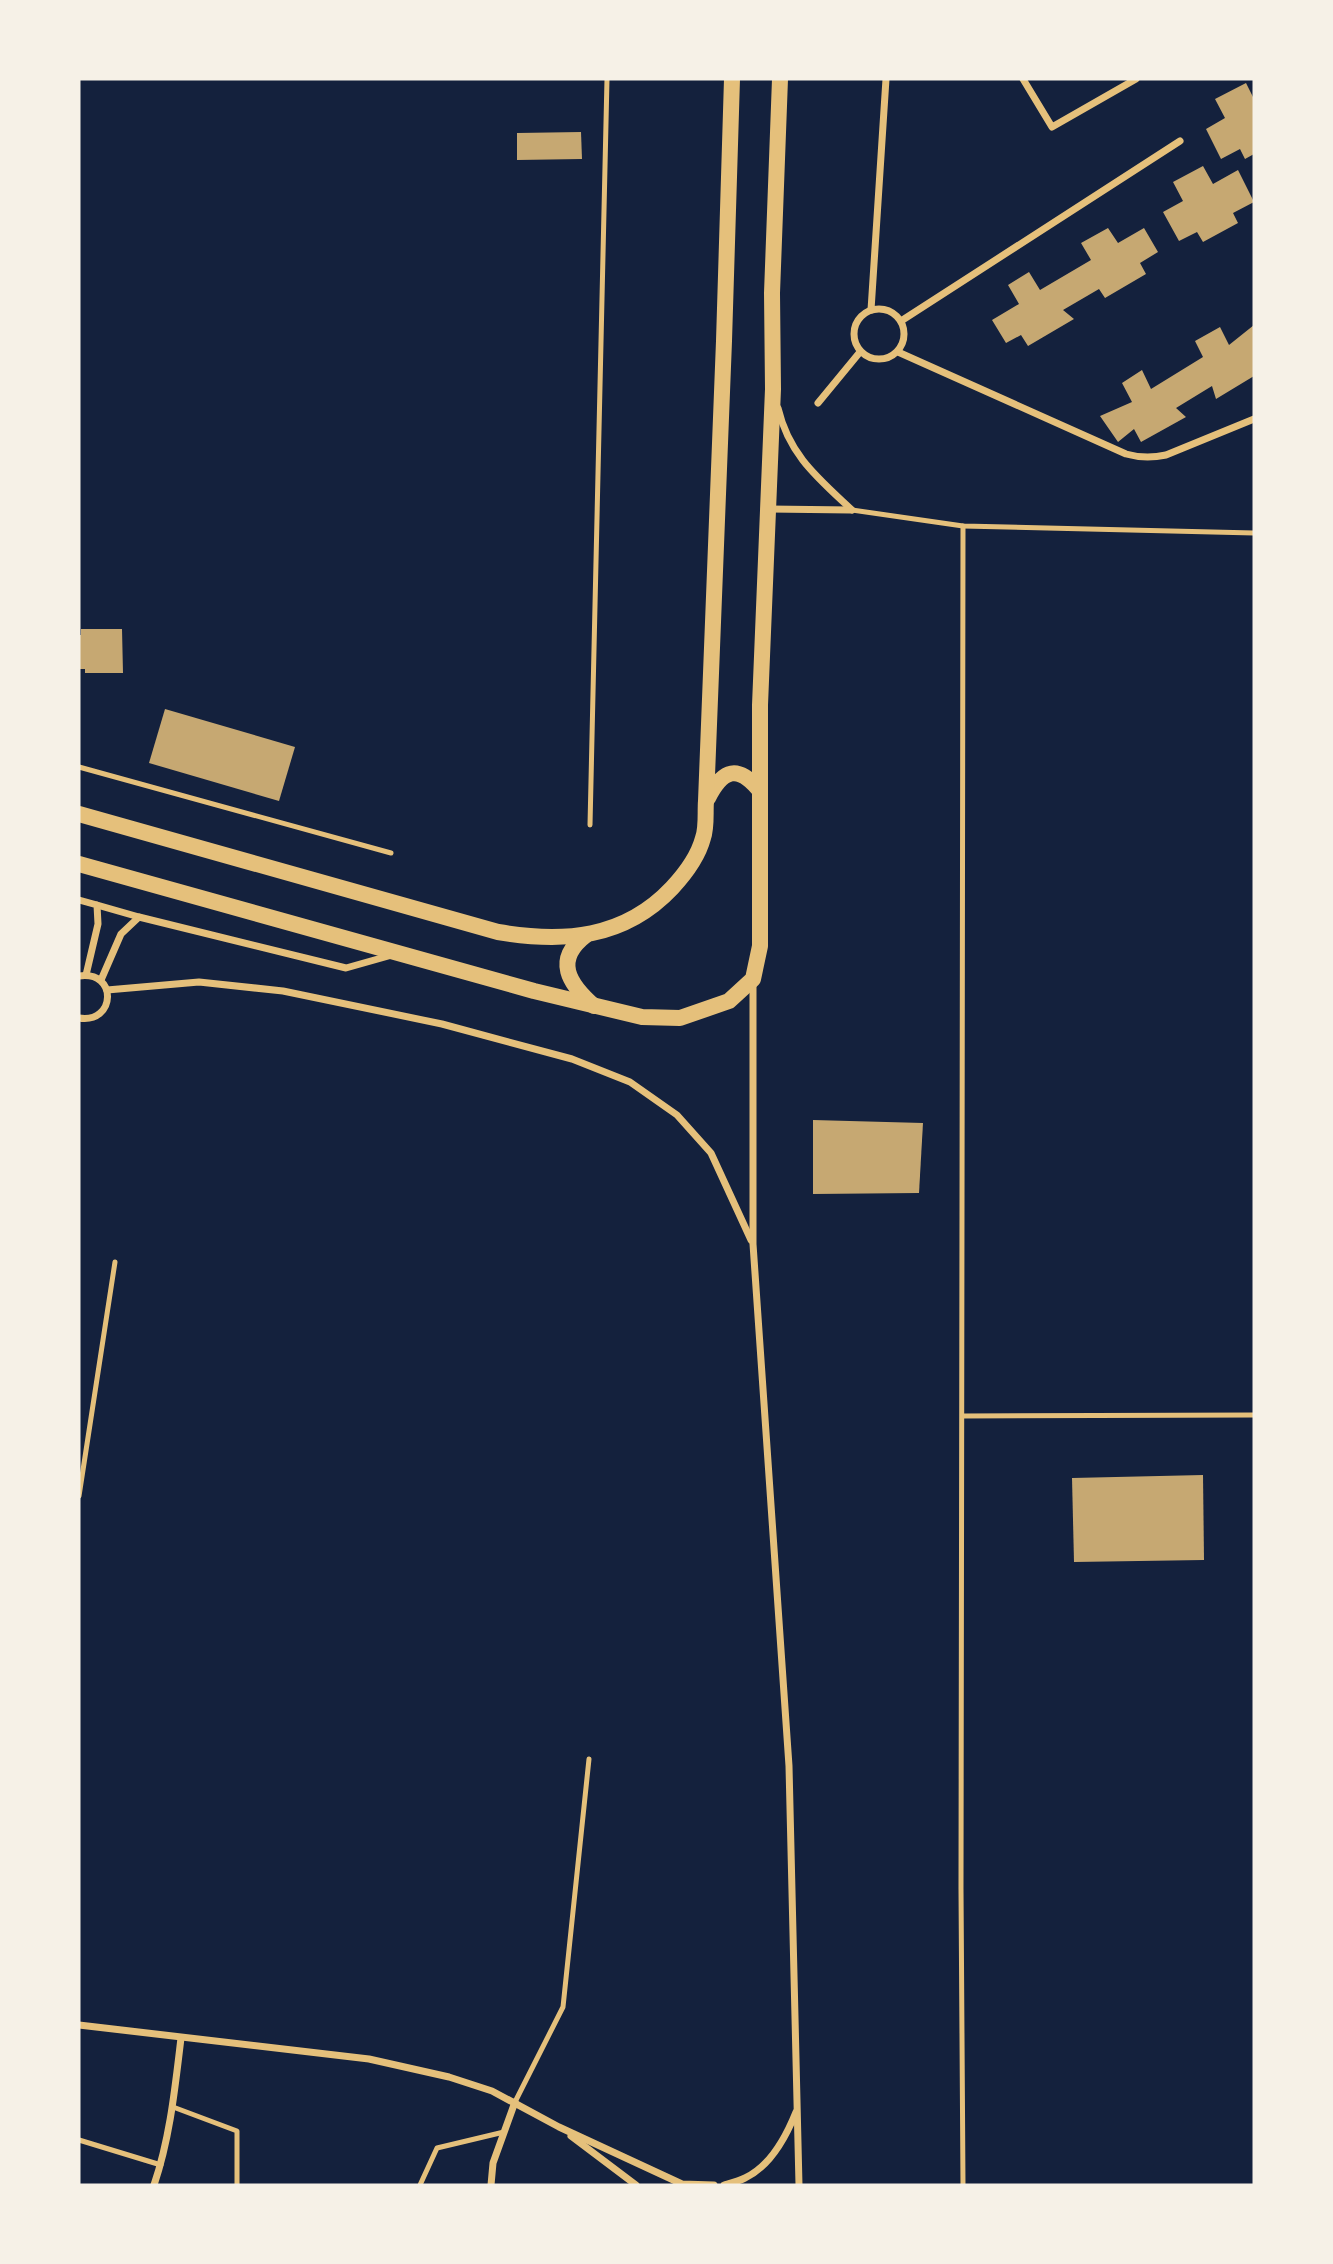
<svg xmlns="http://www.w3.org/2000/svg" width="1333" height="2264" viewBox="0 0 1333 2264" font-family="Manrope,sans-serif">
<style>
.building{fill:#c6a872}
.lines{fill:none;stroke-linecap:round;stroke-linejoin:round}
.service{stroke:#e5c07b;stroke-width:5}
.minor{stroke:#e5c07b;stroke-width:7}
.primary{stroke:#e5c07b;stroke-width:16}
</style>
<rect width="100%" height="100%" fill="#14213d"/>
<g class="building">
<polygon points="1246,83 1254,99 1254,154 1245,159 1240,149 1221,159 1206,129 1225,118 1215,99"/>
<polygon points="581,132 582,159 517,160 517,133"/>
<polygon points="1203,166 1213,184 1238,170 1254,202 1233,213 1238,223 1203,242 1197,232 1179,241 1163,212 1183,201 1173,182"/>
<polygon points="1108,228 1118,243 1144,228 1158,252 1140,263 1146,274 1105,298 1099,289 1063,310 1074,319 1028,346 1021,335 1006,343 992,320 1019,304 1008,285 1029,272 1040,290 1091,260 1081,243"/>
<polygon points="1254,325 1254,376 1216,399 1212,386 1176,408 1186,417 1141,442 1134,429 1118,442 1100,416 1132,402 1122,383 1142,370 1151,389 1203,357 1195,341 1220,327 1229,345"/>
<polygon points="81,629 122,629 123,673 85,673 85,669 79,669 79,635 81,635"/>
<polygon points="165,709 295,747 279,801 149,763"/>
<polygon points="813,1120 923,1123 919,1193 813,1194"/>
<polygon points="1203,1475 1204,1560 1074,1562 1072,1478"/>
</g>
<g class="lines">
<g class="service">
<polyline points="852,510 963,526 1254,533"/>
<polyline points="963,526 961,1889 963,2185"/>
<polyline points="79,767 391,853"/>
<polyline points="590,825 607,79"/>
<polyline points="963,1416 1254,1415"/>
<polyline points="79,1496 115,1262"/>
<polyline points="515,2102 563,2007 589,1759"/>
<polyline points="173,2107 237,2131 237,2185"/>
<polyline points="79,2140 161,2165"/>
<polyline points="420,2185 437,2148 504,2132"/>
</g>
<g class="minor">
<polyline points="1023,79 1052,127 1136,79"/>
<circle cx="879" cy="334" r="25"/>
<polyline points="871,310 886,79"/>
<polyline points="901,321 1180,141"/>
<path d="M898 352 1126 454C1140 458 1152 458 1166 455L1254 419"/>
<polyline points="818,403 860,352"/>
<path d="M778 408C789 455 818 478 852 510"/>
<polyline points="769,509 851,510"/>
<polyline points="79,900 97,905 98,924 86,975"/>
<polyline points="97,905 139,917"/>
<path d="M79 976C118 970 116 1024 79 1018"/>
<polyline points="101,980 121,934 139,917 346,968 392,955"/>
<polyline points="753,983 753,1244 789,1766 799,2185"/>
<polyline points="107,990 199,982 283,991 442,1024 572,1059 630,1082 677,1115 711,1153 751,1240"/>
<polyline points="79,2025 369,2059 449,2077 492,2091 559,2127 682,2184 714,2185"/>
<polyline points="571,2136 636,2185"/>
<path d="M154 2185C170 2138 175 2088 181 2038"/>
<polyline points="491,2185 493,2163 515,2102"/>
<path d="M724 2185C731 2183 739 2181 745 2178 771 2166 786 2137 796 2112"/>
</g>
<g class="primary">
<path d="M708 798C723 769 738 764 760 791"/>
<path d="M79 814 498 932C563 943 624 939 672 888 685 874 698 857 703 838 707 827 705 812 706 801L724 341 732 79"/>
<polyline points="79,864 534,991 642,1017 680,1018 729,1001 753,979 760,946 760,705 773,389 772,293 780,79"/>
<path d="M586 935C553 960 569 984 594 1006"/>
</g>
</g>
<rect width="1333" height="2264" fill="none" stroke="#f6f1e7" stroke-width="161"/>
</svg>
